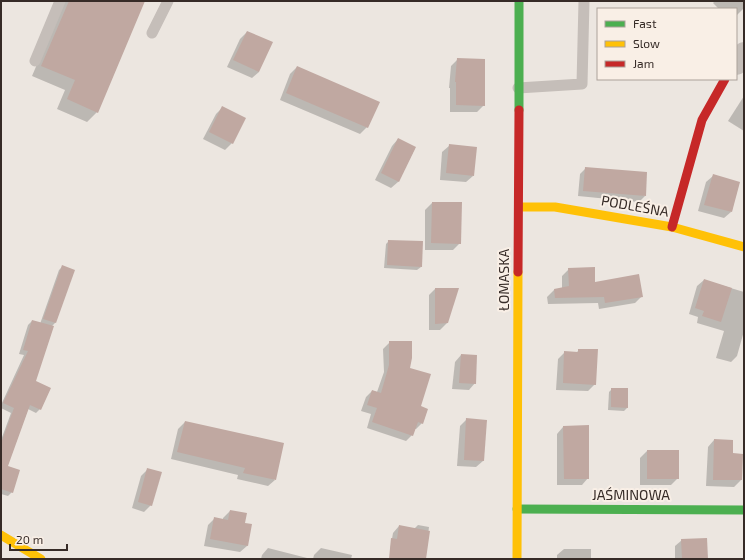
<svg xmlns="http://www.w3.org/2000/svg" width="745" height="560" viewBox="0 0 745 560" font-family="'Exo 2',sans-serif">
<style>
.shadow{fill:#0003}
.building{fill:#c0a8a1}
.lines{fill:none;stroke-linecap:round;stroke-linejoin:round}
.lane{stroke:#c5beb9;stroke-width:11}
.street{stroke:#c5beb9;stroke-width:22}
.fast{stroke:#4caf50;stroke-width:9}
.slow{stroke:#ffc107;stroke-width:9}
.jam{stroke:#c62828;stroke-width:9}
.labels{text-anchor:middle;stroke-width:4;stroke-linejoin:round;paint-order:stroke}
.street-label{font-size:14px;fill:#362b27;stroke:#f9efe6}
</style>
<rect width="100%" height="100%" fill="#ece6e0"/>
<g class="shadow">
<polygon points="64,1 144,1 97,112 87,122 57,109 65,90 32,76"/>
<polygon points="715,1 744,1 744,8 736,16 736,9 719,9 713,3"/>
<polygon points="247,32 259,72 252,78 227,67 240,39"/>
<polygon points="458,59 484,105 477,112 450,112 450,88 449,88 451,66"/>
<polygon points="297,67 367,127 360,134 280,100 290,74"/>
<polygon points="744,96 744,131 728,121"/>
<polygon points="222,108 232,143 225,150 203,139 216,114"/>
<polygon points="398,139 415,148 398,182 391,188 375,180 392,146"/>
<polygon points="449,146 473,176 466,182 440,180 442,152"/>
<polygon points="586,168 645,196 639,202 578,196 580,174"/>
<polygon points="713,176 731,212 724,218 698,211 706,182"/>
<polygon points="432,203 460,243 453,250 425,250 425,210"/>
<polygon points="389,241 421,267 417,270 384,268 386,244"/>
<polygon points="62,267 55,323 51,327 34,382 40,409 36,413 28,409 7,466 12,492 8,496 1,494 1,440 11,413 1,408 1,405 24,355 19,354 28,325 32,321 40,324 59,270"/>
<polygon points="569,269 594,283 642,296 635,303 599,309 598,303 548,304 547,297 554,290 562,289 562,276"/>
<polygon points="704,280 744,292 744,331 737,356 731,362 716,358 724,331 697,323 698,317 689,314 697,286"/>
<polygon points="435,289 447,323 440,330 429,330 429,295"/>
<polygon points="390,342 409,368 422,423 416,429 414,429 412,435 406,441 367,428 371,414 361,411 366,397 372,391 377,392 384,372 383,349"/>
<polygon points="579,350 595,384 588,391 556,390 558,359 565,352 576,353"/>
<polygon points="461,355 475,383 469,390 452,389 455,362"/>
<polygon points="612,389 627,408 624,411 608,410 609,392"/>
<polygon points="467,419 483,461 476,467 457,466 460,426"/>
<polygon points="185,422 275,480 268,486 237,479 238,475 171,459 178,429"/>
<polygon points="563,427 588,478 582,485 557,485 557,434"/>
<polygon points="714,440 732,454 742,455 741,480 734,487 706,486 708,447"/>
<polygon points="647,451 678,451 678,478 671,485 640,485 640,458"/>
<polygon points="148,469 151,505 144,512 132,508 141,476"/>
<polygon points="230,511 244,524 247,546 240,552 204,546 208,525 214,519 223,520 223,518"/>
<polygon points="418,525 429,527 425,559 407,559 390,550 393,533 399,526 414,529"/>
<polygon points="682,540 707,559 675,559 675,546"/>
<polygon points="268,548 311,559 261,559 262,555"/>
<polygon points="321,548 352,555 351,559 313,559 314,555"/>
<polygon points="564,549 591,549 591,559 557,559 557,555"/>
</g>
<g class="building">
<polygon points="69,1 145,1 98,113 67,99 75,80 41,66"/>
<polygon points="247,31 273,42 259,72 233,60"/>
<polygon points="457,58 485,59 485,106 456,105 456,82 455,82"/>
<polygon points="297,66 380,102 368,128 286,93"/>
<polygon points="222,106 246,118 233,144 209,132"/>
<polygon points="398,138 416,147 399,182 381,173"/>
<polygon points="449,144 477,147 474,176 446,173"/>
<polygon points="585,167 647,172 646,196 583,191"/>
<polygon points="713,174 740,182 732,212 704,205"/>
<polygon points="432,202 462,202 461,244 431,243"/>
<polygon points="388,240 423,241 422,267 387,265"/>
<polygon points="62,265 75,270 56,323 43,319"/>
<polygon points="595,267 595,282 639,274 643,297 605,303 604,297 555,298 554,289 569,286 568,268"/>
<polygon points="704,279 732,288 721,322 702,316 704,311 695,308"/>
<polygon points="435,288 459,288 448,323 435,324"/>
<polygon points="32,320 54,326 36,381 51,388 41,410 30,405 8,466 20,470 13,493 1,489 1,443 14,408 3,403 28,351 23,350"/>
<polygon points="389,341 412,341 412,358 410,368 431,374 421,406 428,409 423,424 418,422 413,436 372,422 377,408 367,405 372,390 381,393 389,365"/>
<polygon points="578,349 598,349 596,385 563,383 564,351 578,352"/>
<polygon points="461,354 477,355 476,384 459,383"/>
<polygon points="611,388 628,388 628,408 611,407"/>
<polygon points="466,418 487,420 484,461 464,460"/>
<polygon points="185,421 284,443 276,480 243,473 245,468 177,452"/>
<polygon points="589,425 589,479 564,479 563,426"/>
<polygon points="714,439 733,440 733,453 743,454 742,480 713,480"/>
<rect x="647" y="450" width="32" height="29"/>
<polygon points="147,468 162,472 152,506 138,502"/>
<polygon points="230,510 247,513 245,523 252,524 248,546 210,539 214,517 228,520"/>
<polygon points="399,525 430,531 426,559 389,559 391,538 397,539"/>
<polygon points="707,538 708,559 682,559 681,539"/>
</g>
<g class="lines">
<g class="lane">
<polyline points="152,33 168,1"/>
<polyline points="35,61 60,1"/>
<polyline points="518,88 582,84 584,1"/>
</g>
<polyline class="street" points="736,64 744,53"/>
<g class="fast">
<polyline points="519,110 519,1"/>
<polyline points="517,509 744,510"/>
</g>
<g class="slow">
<polyline points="519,207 555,207 672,227 744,247"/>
<polyline points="1,535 41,559"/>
<polyline points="517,559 518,272"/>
</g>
<g class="jam">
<polyline points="672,227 702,120 725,79"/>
<polyline points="518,272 519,110"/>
</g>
</g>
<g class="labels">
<g class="street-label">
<text transform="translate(635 206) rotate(10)" y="5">PODLEŚNA</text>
<text transform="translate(504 280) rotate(-90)" y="5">ŁOMASKA</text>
<text x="631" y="500">JAŚMINOWA</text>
</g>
</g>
<rect width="745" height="560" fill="none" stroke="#362b27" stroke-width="4"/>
<rect x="597" y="8" width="140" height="72" fill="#f9efe6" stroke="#aba19a"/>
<rect x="605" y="21" width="20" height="6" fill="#4caf50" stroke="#aba19a"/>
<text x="633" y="28" font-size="12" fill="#362b27">Fast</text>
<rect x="605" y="41" width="20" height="6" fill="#ffc107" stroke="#aba19a"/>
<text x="633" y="48" font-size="12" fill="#362b27">Slow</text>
<rect x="605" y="61" width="20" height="6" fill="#c62828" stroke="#aba19a"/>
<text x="633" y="68" font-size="12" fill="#362b27">Jam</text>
<path d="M10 544v6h57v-6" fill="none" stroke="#362b27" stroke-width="2"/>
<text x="16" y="544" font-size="12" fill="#362b27" stroke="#f9efe6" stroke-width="3" paint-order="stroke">20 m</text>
</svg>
